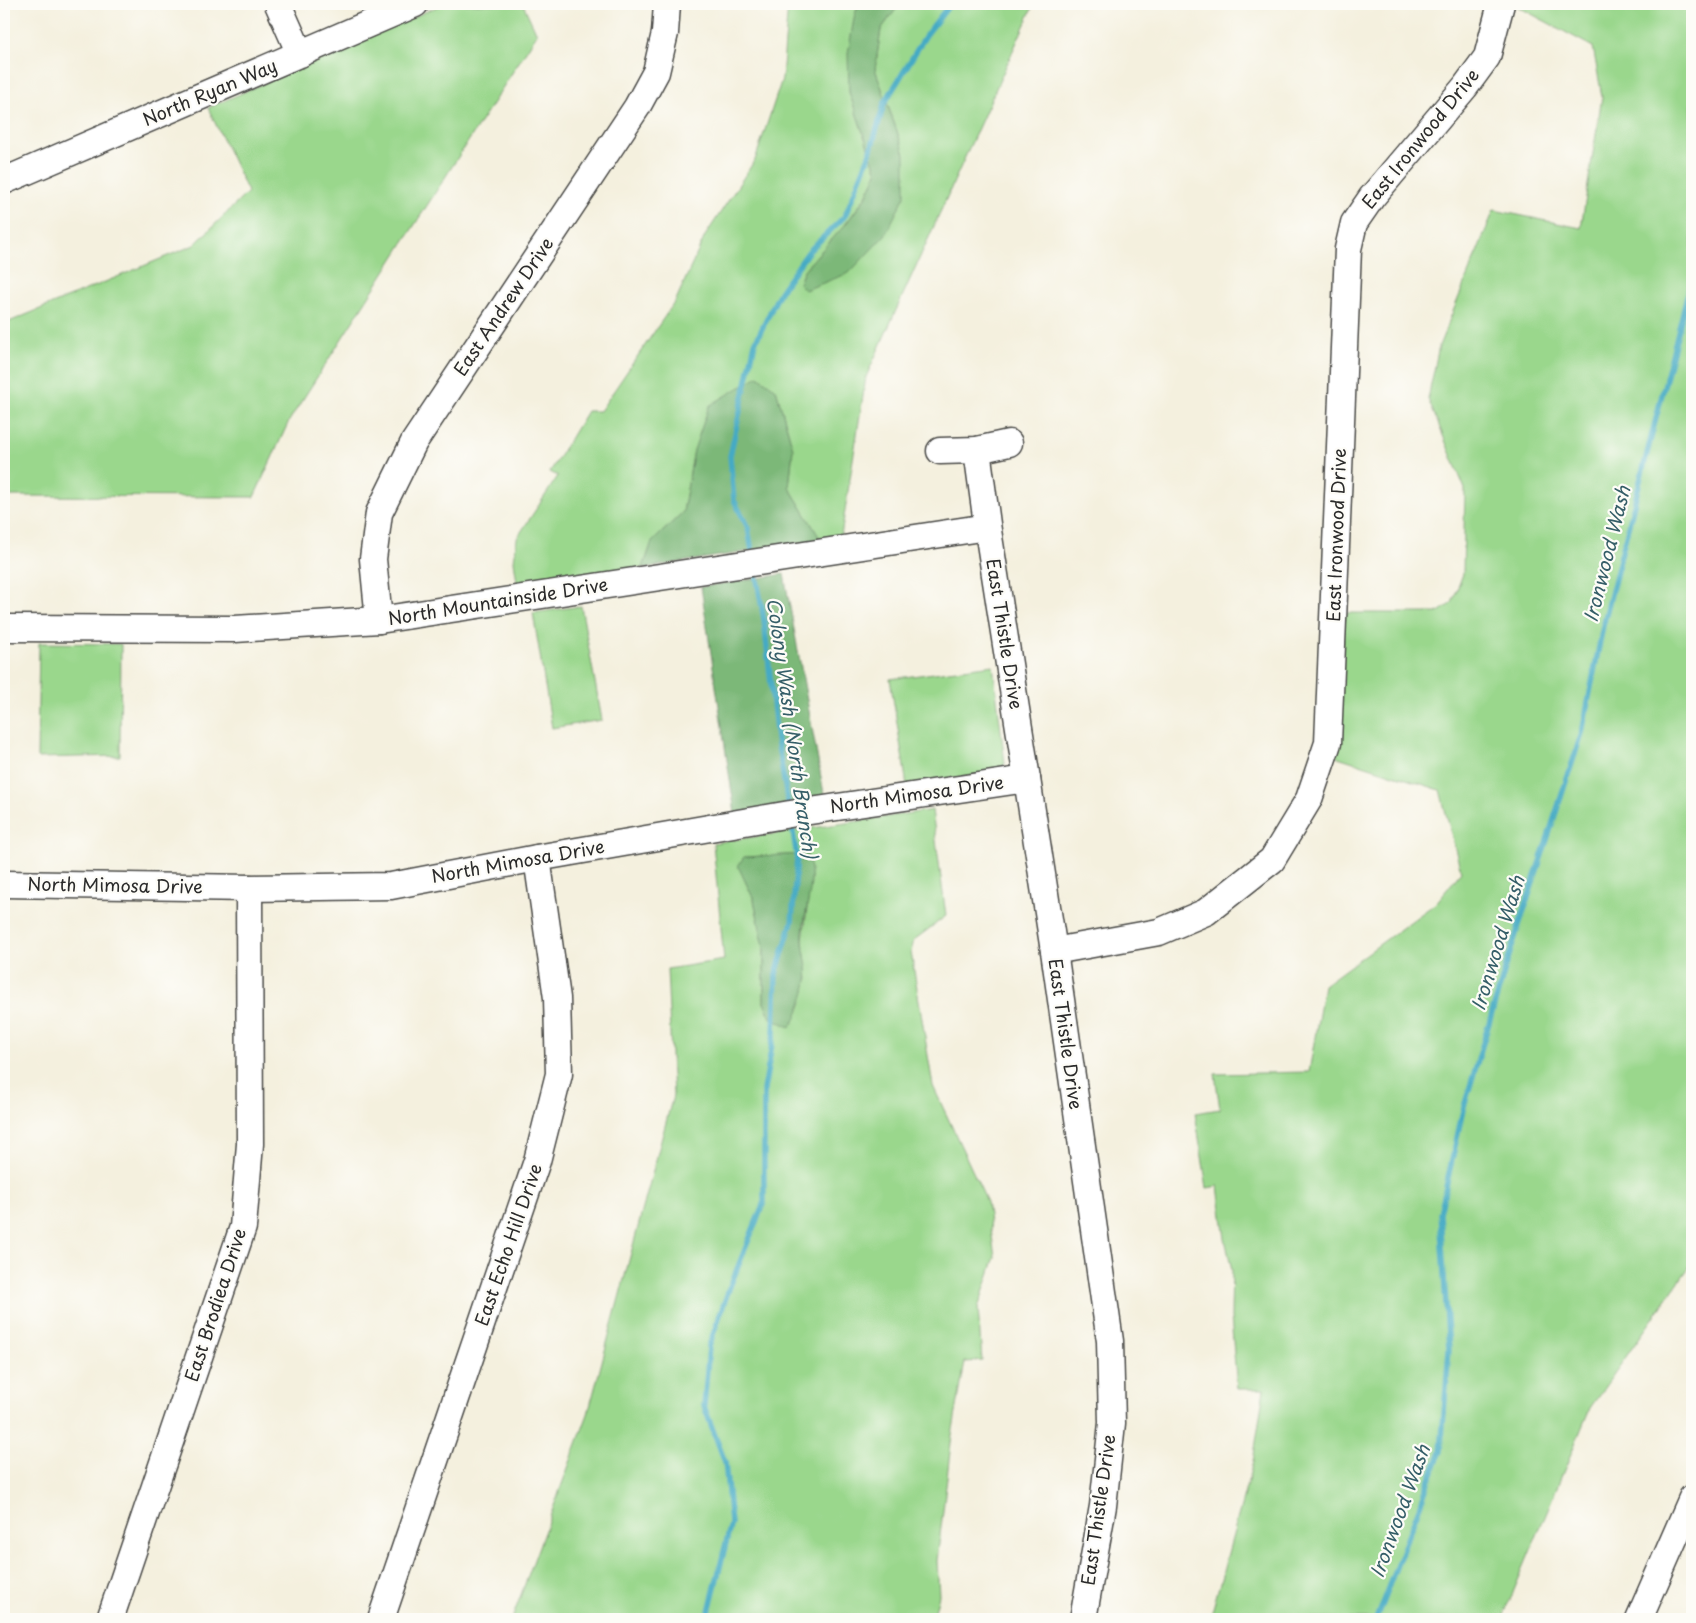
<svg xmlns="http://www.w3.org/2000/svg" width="1696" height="1623" viewBox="0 0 1696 1623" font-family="'Playpen Sans',sans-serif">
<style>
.green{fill:#9ad78c;stroke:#62815c;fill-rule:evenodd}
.forest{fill:#7bb878;stroke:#537252}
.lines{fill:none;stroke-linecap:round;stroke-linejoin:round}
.stream{stroke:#45aac4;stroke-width:5.5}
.minor-casing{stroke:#494946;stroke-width:29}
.minor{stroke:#fff;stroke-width:26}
.labels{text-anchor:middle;stroke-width:4.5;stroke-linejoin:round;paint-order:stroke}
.street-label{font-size:18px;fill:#2b2b2b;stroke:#fdfcf7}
.water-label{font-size:19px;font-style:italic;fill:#355e68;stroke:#fdfcf7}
</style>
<rect width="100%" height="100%" fill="#fdfcf7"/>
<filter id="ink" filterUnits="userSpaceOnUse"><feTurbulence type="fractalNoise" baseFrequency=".02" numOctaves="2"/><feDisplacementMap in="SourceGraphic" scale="10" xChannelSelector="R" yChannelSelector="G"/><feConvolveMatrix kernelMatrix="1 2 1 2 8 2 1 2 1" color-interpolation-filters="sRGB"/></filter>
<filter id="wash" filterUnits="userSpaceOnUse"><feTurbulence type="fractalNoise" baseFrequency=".0096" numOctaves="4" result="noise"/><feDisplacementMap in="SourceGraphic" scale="20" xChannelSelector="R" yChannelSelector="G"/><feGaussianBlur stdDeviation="1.12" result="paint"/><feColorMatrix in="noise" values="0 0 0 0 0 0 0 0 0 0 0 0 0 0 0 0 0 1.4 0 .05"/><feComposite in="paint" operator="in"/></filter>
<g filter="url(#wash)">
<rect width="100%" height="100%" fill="#f4f0de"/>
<g class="green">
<polygon points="443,4 523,4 537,34 289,421 254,497 4,496 4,324 194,245 248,192 208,108"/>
<polygon points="788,4 860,4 855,13 849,92 877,173 866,196 845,225 804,270 799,284 905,154 875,69 881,29 900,4 1034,4 866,377 841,536 821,540 789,487 793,449 776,389 694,450 683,512 652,542 643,568 518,589 514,561 517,538 558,476 550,472 587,411 600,411 676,300 705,236 755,160 782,79"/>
<polygon points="1513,4 1692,4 1692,1263 1590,1408 1502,1619 1210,1619 1253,1462 1264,1389 1237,1389 1231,1317 1232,1270 1225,1239 1218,1186 1207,1188 1195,1113 1220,1109 1215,1074 1309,1072 1324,985 1436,903 1461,872 1440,790 1335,756 1345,613 1437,613 1452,603 1463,574 1465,489 1428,399 1439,346 1494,210 1581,228 1602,97 1593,47"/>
<polygon points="581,606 602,720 552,728 533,613"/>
<polygon points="39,643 121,644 120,756 37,758"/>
<polygon points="993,665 1005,764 996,772 907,786 890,679"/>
<path d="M932 810 946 916 914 940 911 952 933 1086 987 1202 995 1257 978 1308 982 1361 965 1362 952 1435 937 1561 939 1595 933 1619H512L588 1414 673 1096 667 969 724 960 713 843ZM807 854 811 877 803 940 808 979 764 1003V947L754 900 739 866 744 857Z"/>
</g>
<g class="forest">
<polygon points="860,4 900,4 881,29 875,69 905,154 905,196 885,235 849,273 805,290 799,284 804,270 845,225 866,197 877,173 849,92 848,53 855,13"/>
<polygon points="758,376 776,389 793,449 789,487 821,540 643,568 652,542 683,512 694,450 709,406"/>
<polygon points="784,574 825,799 735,813 701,587"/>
<path d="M807 854C819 881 801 914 803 942 804 954 809 969 807 981 805 994 798 1018 790 1027L771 1018 764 1003V947L754 900 738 866 744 857Z"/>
</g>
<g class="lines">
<g class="stream">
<polyline points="753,557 748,528 734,500 730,456 755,343 780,292 808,252 845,216 870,153 884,104 926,35 950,4"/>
<polyline points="755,568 764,620 777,740 789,809"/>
<polyline points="707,1619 731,1523 725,1462 704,1406 709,1346 729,1289 764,1202 764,1090 774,1033 776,974 792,922 797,857 791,820"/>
<polyline points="1376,1619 1441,1451 1449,1350 1440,1214 1463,1110 1509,956 1582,733 1603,626 1692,277"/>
</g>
</g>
</g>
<g filter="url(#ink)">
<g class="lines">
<defs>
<g id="minor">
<polyline points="278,4 300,54"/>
<polyline points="4,181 415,4"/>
<polyline points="977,450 987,524 1054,951 1110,1341 1112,1423 1103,1506 1083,1619"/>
<polyline points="940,451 977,450 1009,443"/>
<polyline points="379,620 373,559 379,513 414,442 637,107 656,72 665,33 667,4"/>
<polyline points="4,628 235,629 379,620 987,527"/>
<polyline points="4,884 249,888 391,886 537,858 790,814 1027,779"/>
<polyline points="1054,951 1159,932 1206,912 1272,860 1309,799 1328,743 1348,249 1354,223 1372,197 1465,87 1487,57 1501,4"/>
<polyline points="110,1619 243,1227 250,1144 249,888"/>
<polyline points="381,1619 537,1161 559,1074 557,998 537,858"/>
<polyline points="1639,1619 1692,1498"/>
</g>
</defs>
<use href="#minor" class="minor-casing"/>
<use href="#minor" class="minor"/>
</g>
</g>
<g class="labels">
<g class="street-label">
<text transform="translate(210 93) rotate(-23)" y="6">North Ryan Way</text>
<text transform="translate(1421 139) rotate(-51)" y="6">East Ironwood Drive</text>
<text transform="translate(504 307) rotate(-56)" y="6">East Andrew Drive</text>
<text transform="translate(1337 535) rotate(-88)" y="6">East Ironwood Drive</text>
<text transform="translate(498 602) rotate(-9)" y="6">North Mountainside Drive</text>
<text transform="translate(1004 634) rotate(81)" y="6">East Thistle Drive</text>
<text transform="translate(917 795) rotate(-8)" y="6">North Mimosa Drive</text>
<text transform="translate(518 862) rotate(-10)" y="6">North Mimosa Drive</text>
<text transform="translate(115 886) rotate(1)" y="6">North Mimosa Drive</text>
<text transform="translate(1065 1034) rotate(82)" y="6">East Thistle Drive</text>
<text transform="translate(509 1245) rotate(-71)" y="6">East Echo Hill Drive</text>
<text transform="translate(216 1305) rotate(-72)" y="6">East Brodiea Drive</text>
<text transform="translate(1099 1510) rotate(-82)" y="6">East Thistle Drive</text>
</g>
<g class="water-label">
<text transform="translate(1607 554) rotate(-76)" y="7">Ironwood Wash</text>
<text transform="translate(792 728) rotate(82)" y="7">Colony Wash (North Branch)</text>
<text transform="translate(1498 943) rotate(-73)" y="7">Ironwood Wash</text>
<text transform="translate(1400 1511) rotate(-70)" y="7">Ironwood Wash</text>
</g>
</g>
<rect width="1696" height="1623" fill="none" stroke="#fdfcf7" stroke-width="20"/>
</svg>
